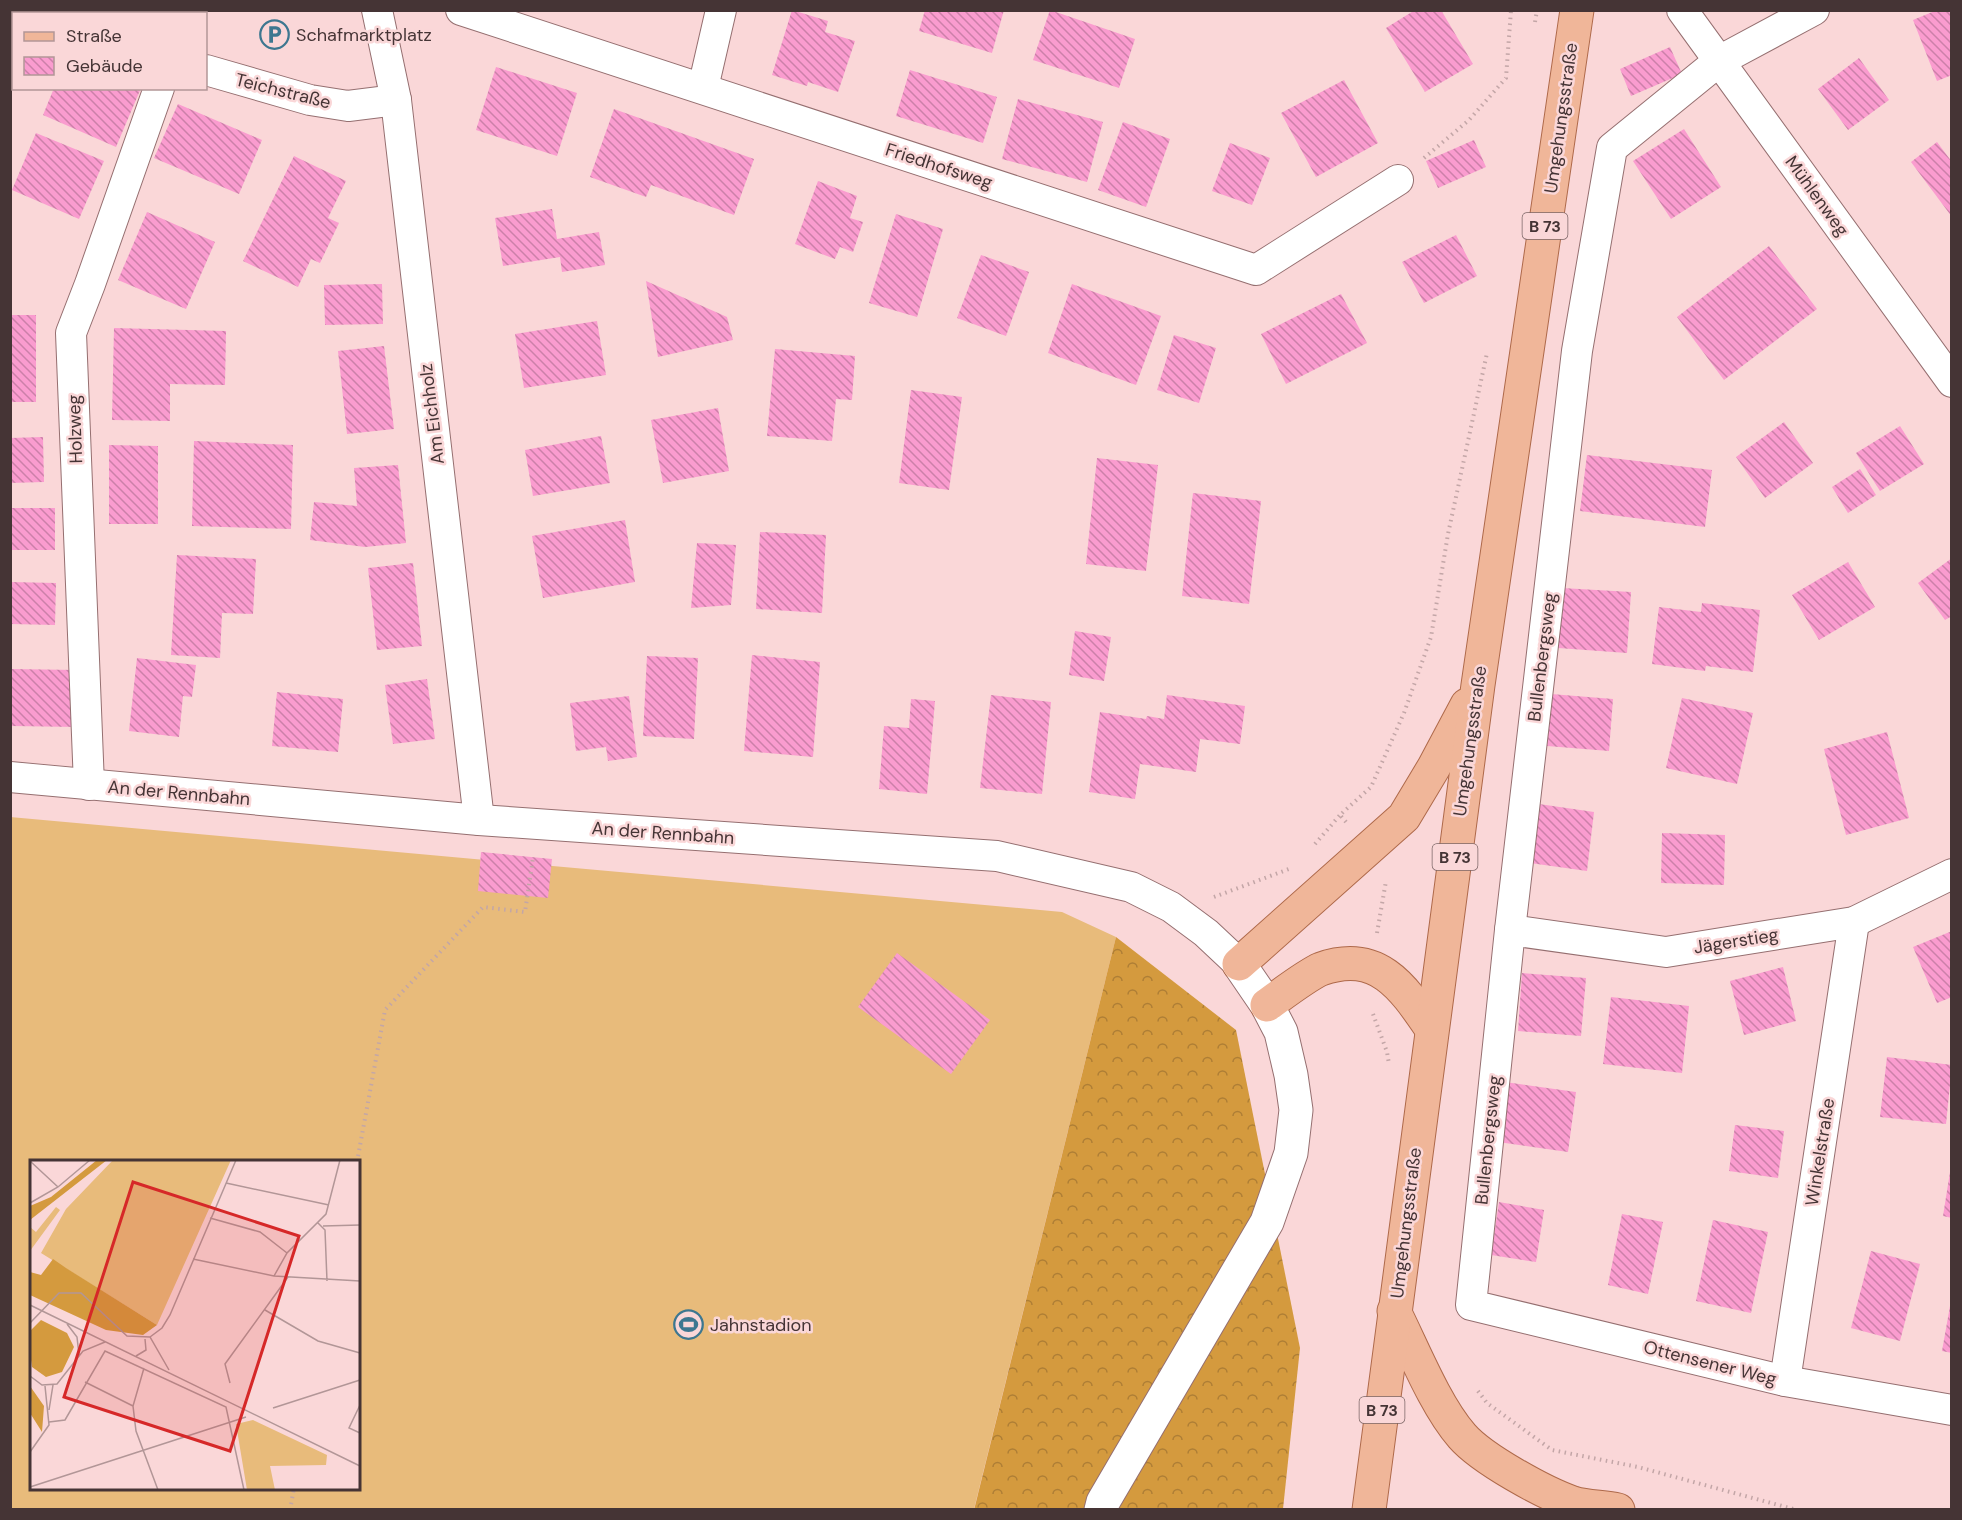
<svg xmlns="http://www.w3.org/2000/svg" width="1962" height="1520" viewBox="0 0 1962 1520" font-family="'DM Sans',sans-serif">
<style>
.grass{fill:#e8bb7b;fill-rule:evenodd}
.forest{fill:url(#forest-crowns)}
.building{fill:url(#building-back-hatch)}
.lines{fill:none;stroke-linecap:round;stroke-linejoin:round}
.minor-casing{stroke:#956f70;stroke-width:32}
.secondary-casing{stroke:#956f70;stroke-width:35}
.primary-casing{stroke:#ae694a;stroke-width:35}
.path{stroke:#c3a6a7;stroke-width:4;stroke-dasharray:1.5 4.5;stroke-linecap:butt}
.minor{stroke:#fff;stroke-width:30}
.secondary{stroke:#fff;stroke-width:33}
.primary{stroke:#f0b699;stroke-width:33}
.labels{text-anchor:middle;stroke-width:5;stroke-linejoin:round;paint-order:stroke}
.shield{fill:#fad7d8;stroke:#7b6566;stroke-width:1.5}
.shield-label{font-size:16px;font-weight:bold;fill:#453435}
.poi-label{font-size:18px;fill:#453435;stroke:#fad7d8;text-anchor:start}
.street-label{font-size:18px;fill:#453435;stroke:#fad7d8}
.inset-road{fill:none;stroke:#b29697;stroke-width:1.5}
.view{fill:#d62828;fill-opacity:0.15;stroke:#d62828;stroke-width:3}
.inset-edge{fill:none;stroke:#453435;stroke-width:3}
</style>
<defs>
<pattern id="forest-crowns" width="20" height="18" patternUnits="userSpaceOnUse" patternTransform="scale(1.5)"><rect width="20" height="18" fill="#d49a3e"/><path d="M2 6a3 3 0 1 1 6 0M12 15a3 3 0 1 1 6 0" fill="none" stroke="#ae7e35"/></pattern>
<pattern id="building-back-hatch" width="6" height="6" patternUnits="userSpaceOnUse" patternTransform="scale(1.5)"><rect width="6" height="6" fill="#fa9ccf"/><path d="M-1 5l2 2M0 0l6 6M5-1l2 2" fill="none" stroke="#cc80a9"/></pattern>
</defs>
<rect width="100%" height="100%" fill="#fad7d8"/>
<path class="grass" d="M10 817 1062 912 1116 937 974 1509H11ZM32 1162H358V1488H32Z"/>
<polygon class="forest" points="1116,937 1236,1030 1300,1348 1283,1509 974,1510"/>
<g class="building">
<polygon points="792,10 828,21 825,32 855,41 838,92 808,82 807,86 772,75"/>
<polygon points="925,10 1004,10 992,53 919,31"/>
<polygon points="1050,10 1135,39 1119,88 1033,60"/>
<polygon points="1415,10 1441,10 1473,64 1425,92 1386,28"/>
<polygon points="1937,10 1952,10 1952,75 1937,81 1913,20"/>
<polygon points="10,25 14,26 12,79 10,79"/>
<polygon points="1670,47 1682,74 1631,96 1620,69"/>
<polygon points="1859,58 1889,100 1848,130 1818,89"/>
<polygon points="496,67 577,93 557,156 476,130"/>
<polygon points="910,70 997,97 983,143 896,116"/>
<polygon points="1344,80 1378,143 1316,177 1281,113"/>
<polygon points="54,88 141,88 116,147 43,115"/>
<polygon points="1018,99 1103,122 1087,182 1002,159"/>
<polygon points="178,104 262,140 239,194 154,158"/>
<polygon points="614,109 754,159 734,215 651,185 646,197 590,177"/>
<polygon points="1123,122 1170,139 1146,207 1098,190"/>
<polygon points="1684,129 1721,187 1671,219 1633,161"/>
<polygon points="36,133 104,161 79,219 12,190"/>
<polygon points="1474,140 1486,167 1438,188 1426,161"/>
<polygon points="1937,142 1952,162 1952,217 1911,162"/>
<polygon points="1230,143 1270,158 1252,205 1212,191"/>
<polygon points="294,156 346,181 328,218 339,223 320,263 311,259 298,287 243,261"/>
<polygon points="818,181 857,196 850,218 863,222 853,252 840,247 835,259 795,244"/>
<polygon points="552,209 557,239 599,232 605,265 562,272 560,257 503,266 495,218"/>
<polygon points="147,212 215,242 186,309 118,280"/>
<polygon points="896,214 943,229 917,317 869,303"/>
<polygon points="1456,235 1477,276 1424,303 1402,262"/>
<polygon points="1769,246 1817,309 1724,380 1677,317"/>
<polygon points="981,255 1029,272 1006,336 957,318"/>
<polygon points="646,281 727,317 733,340 658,357"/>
<polygon points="382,284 383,324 325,325 324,285"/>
<polygon points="1072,284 1161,316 1136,385 1048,353"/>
<polygon points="1341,294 1367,343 1286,384 1261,334"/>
<rect x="10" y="315" width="26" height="87"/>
<polygon points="597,321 606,375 524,388 515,334"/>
<polygon points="114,328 226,331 225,385 170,384 170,421 112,420"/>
<polygon points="1174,335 1216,348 1199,403 1157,390"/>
<polygon points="384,346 394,429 347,434 338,351"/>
<polygon points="775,349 855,356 852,400 836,399 832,441 767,436"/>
<polygon points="911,390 962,397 949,490 899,483"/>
<polygon points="718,408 729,471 663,483 651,420"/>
<polygon points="1784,422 1813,463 1765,498 1736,457"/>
<polygon points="1900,426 1924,464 1880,491 1856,453"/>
<polygon points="601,436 610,483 533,496 525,450"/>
<polygon points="43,437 44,482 10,483 10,438"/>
<polygon points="194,441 293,445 291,529 192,526"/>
<polygon points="109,445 158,446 158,524 109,524"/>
<polygon points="1587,455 1712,470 1705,527 1580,511"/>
<polygon points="1097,458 1158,465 1146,571 1086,564"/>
<polygon points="398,465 406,543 365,547 310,540 314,502 357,506 354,468"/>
<polygon points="1860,469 1876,495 1848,513 1832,487"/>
<polygon points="1193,493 1261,501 1249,604 1182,596"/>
<rect x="10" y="508" width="45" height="42"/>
<polygon points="625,520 635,582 543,598 532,536"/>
<polygon points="760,532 826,535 822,613 756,609"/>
<polygon points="697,543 736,545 731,605 691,608"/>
<polygon points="177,555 256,559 253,614 222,613 220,658 171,655"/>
<polygon points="1952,558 1952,616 1945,620 1918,583"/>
<polygon points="1848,562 1875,607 1819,640 1792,595"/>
<polygon points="413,563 422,646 377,650 368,568"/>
<polygon points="10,582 56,583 55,625 10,624"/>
<polygon points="1562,588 1631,592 1627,653 1558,648"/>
<polygon points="1702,603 1760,610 1753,672 1706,666 1705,671 1652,664 1659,607 1701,612"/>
<polygon points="1075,631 1111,637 1104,681 1069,675"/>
<polygon points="752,655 820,662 813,757 744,751"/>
<polygon points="647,656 698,658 694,739 643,736"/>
<polygon points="137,658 196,665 192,697 183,696 179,737 129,731"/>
<polygon points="11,669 77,670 77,727 11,726"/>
<polygon points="427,679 435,739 393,744 385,685"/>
<polygon points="277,692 343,699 338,752 272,746"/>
<polygon points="1551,694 1613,699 1609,751 1547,746"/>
<polygon points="991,695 1051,702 1042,794 980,788"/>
<polygon points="1167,695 1245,706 1240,744 1200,739 1196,772 1140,764 1135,799 1089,792 1100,712 1146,719 1147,716 1164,719"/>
<polygon points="629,696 637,757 608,761 606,747 576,751 570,703"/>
<polygon points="1682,698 1753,713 1737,784 1666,768"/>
<polygon points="911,699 935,701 927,794 879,789 884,726 909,728"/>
<polygon points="1887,732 1909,818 1846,835 1824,749"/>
<polygon points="1539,804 1594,812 1587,871 1530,863"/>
<polygon points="1662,833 1725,835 1724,885 1661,883"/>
<polygon points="481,852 552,859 548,898 478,891"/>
<polygon points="1952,931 1952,997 1937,1003 1913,947"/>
<polygon points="897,953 990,1020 951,1074 858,1007"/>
<polygon points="1783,967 1796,1021 1744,1035 1730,981"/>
<polygon points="1522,973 1586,978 1581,1036 1518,1031"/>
<polygon points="1611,997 1689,1006 1682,1073 1603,1064"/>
<polygon points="1887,1057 1952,1065 1946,1124 1880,1117"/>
<polygon points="1505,1082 1576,1092 1568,1152 1498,1142"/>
<polygon points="1735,1125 1784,1131 1778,1178 1729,1171"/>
<polygon points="1950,1172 1952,1173 1952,1218 1943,1216"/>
<polygon points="1499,1202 1544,1210 1536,1262 1491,1255"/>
<polygon points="1622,1214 1663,1222 1648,1294 1608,1285"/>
<polygon points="1713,1220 1768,1232 1751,1313 1696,1301"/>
<polygon points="1871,1251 1920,1264 1900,1341 1851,1328"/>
<polygon points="1950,1306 1952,1307 1952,1353 1942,1351"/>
</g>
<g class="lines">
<defs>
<g id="minor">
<polyline points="66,10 72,14"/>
<polyline points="377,10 396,100 479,820"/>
<polyline points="461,10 1256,270 1398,180"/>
<polyline points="1682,10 1952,382"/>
<polyline points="1814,10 1719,61 1612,148 1577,351 1510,930 1471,1305 1785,1381 1952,1410"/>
<polyline points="206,70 310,100 348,106 396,100"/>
<polyline points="703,88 721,10"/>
<polyline points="10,777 479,820 997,856 1131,887 1171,907 1206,933 1239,964"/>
<polyline points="89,785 71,333 90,284 159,88"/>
<polyline points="1510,930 1666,952 1854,922 1952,874"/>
<polyline points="1785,1381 1854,922"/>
</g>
<polyline id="secondary" points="1101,1510 1103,1502 1267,1222 1291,1153 1296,1110 1291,1075 1281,1032 1267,1005 1239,964"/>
<g id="primary">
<polyline points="1239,964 1404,817 1434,767 1467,705"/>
<path d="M1267 1005C1281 995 1307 975 1321 969 1378 949 1403 987 1431 1028"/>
<path d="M1394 1311C1413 1349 1435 1405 1462 1436 1482 1459 1544 1493 1573 1503 1586 1507 1604 1507 1618 1510"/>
<polyline points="1369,1510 1478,685 1577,10"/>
</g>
</defs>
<use href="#minor" class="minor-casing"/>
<use href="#secondary" class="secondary-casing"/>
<use href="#primary" class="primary-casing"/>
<g class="path">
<polyline points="1535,22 1537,10"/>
<polyline points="1424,158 1469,120 1506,78 1511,10"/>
<polyline points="1346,822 1340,815 1371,787 1404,713 1431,637 1448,534 1487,353"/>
<polyline points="1315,844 1340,815"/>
<polyline points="1214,897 1289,869"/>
<polyline points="1377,933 1386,881"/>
<polyline points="1373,1014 1387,1052 1389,1064"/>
<polyline points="357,1162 385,1010 483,907 525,912 533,858"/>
<polyline points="1478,1391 1487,1403 1552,1450 1638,1467 1797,1510"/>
<polyline points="290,1510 294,1488"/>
</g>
<use href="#minor" class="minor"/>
<use href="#secondary" class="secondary"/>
<use href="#primary" class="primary"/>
</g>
<defs>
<symbol id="parking-ring" viewBox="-11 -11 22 22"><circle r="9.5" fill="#fad7d8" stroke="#3d7790" stroke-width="1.5"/><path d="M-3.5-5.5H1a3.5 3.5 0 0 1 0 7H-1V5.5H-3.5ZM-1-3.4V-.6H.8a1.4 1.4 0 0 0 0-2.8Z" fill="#3d7790"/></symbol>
<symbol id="stadium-ring" viewBox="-11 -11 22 22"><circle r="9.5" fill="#fad7d8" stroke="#3d7790" stroke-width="1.5"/><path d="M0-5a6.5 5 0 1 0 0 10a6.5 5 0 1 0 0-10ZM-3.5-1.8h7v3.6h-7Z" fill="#3d7790"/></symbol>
</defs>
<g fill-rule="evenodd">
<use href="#parking-ring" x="258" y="18" width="33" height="33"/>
<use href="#stadium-ring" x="672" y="1308" width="33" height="33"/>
</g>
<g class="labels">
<g class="shield">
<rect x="1522.5" y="213" width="45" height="26" rx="4.5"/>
<rect x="1432.5" y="844" width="45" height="26" rx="4.5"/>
<rect x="1359.5" y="1397" width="45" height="26" rx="4.5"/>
</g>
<g class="shield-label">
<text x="1545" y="232">B 73</text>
<text x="1455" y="863">B 73</text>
<text x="1382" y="1416">B 73</text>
</g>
<g class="poi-label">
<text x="296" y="41">Schafmarktplatz</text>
<text x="710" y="1331">Jahnstadion</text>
</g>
<g class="street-label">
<text transform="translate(283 91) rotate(14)" y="6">Teichstraße</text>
<text transform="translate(1561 118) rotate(-82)" y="6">Umgehungsstraße</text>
<text transform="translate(939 166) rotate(18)" y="6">Friedhofsweg</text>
<text transform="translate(1817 196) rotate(54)" y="6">Mühlenweg</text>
<text transform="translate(432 414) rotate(-97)" y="6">Am Eichholz</text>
<text transform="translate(75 429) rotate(-92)" y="6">Holzweg</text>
<text transform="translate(1542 657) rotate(-83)" y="6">Bullenbergsweg</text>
<text transform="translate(1470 741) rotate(-82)" y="6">Umgehungsstraße</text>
<text transform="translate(179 793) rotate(5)" y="6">An der Rennbahn</text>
<text transform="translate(663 833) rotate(4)" y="6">An der Rennbahn</text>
<text transform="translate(1736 941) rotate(-9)" y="6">Jägerstieg</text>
<text transform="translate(1488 1140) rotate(-84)" y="6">Bullenbergsweg</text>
<text transform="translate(1820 1152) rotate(-81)" y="6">Winkelstraße</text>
<text transform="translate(1406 1223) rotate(-83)" y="6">Umgehungsstraße</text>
<text transform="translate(1710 1363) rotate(14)" y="6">Ottensener Weg</text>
</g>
</g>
<g transform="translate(30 1160)">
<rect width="330" height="330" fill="#fad7d8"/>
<path d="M83 0H201L127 165 11 93 36 49ZM26 47 30 50 0 91V67L6 72Z" fill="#e8bb7b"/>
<path d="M67 0H77L0 60V46L21 37ZM23 99 36 108 127 165 113 175 76 170 0 135V112L11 115ZM11 160 37 173 44 187 32 212 16 217 2 207 0 193 1 170ZM0 226 14 246 12 272 0 253Z" fill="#d49a3e"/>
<path d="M223 260 297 295 296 305 240 306 245 330H217L206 264Z" fill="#e8bb7b"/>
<path class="inset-road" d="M0 1 28 27M196 23 299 45M0 43 28 27 60 0M180 58 230 72 257 93M287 62 295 70 297 121M293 66 330 65M163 99 244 116 330 121M244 116 257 93 296 54 310 0M0 145 330 306M235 150 288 181 330 193M0 163 29 133H51L97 176 120 177 139 210M37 164 47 177 49 195M120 177 132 168 140 155 206 0M106 196 116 190 115 179M114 208 103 246 106 271 128 330M0 216 12 225 27 224 53 191 75 182M55 222 103 246M200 223 195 204 258 117M330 245 319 268 330 273M243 248 330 220M19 250 23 225M19 262 35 260 75 191 196 247 214 330M0 292 19 265 15 226M0 327 216 257"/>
<path class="view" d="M103 22 269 76 200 291 34 237Z"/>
<rect width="330" height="330" class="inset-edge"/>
</g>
<rect width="1962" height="1520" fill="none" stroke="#453435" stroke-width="24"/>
<rect x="12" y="12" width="195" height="78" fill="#fad7d8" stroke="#b29697" stroke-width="1.5"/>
<rect x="24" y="32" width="30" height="9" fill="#f0b699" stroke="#b29697" stroke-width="1.5"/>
<text x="66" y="42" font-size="18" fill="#453435">Straße</text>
<rect x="24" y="57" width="30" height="18" fill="url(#building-back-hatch)" stroke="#b29697" stroke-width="1.5"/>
<text x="66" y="72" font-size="18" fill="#453435">Gebäude</text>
</svg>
